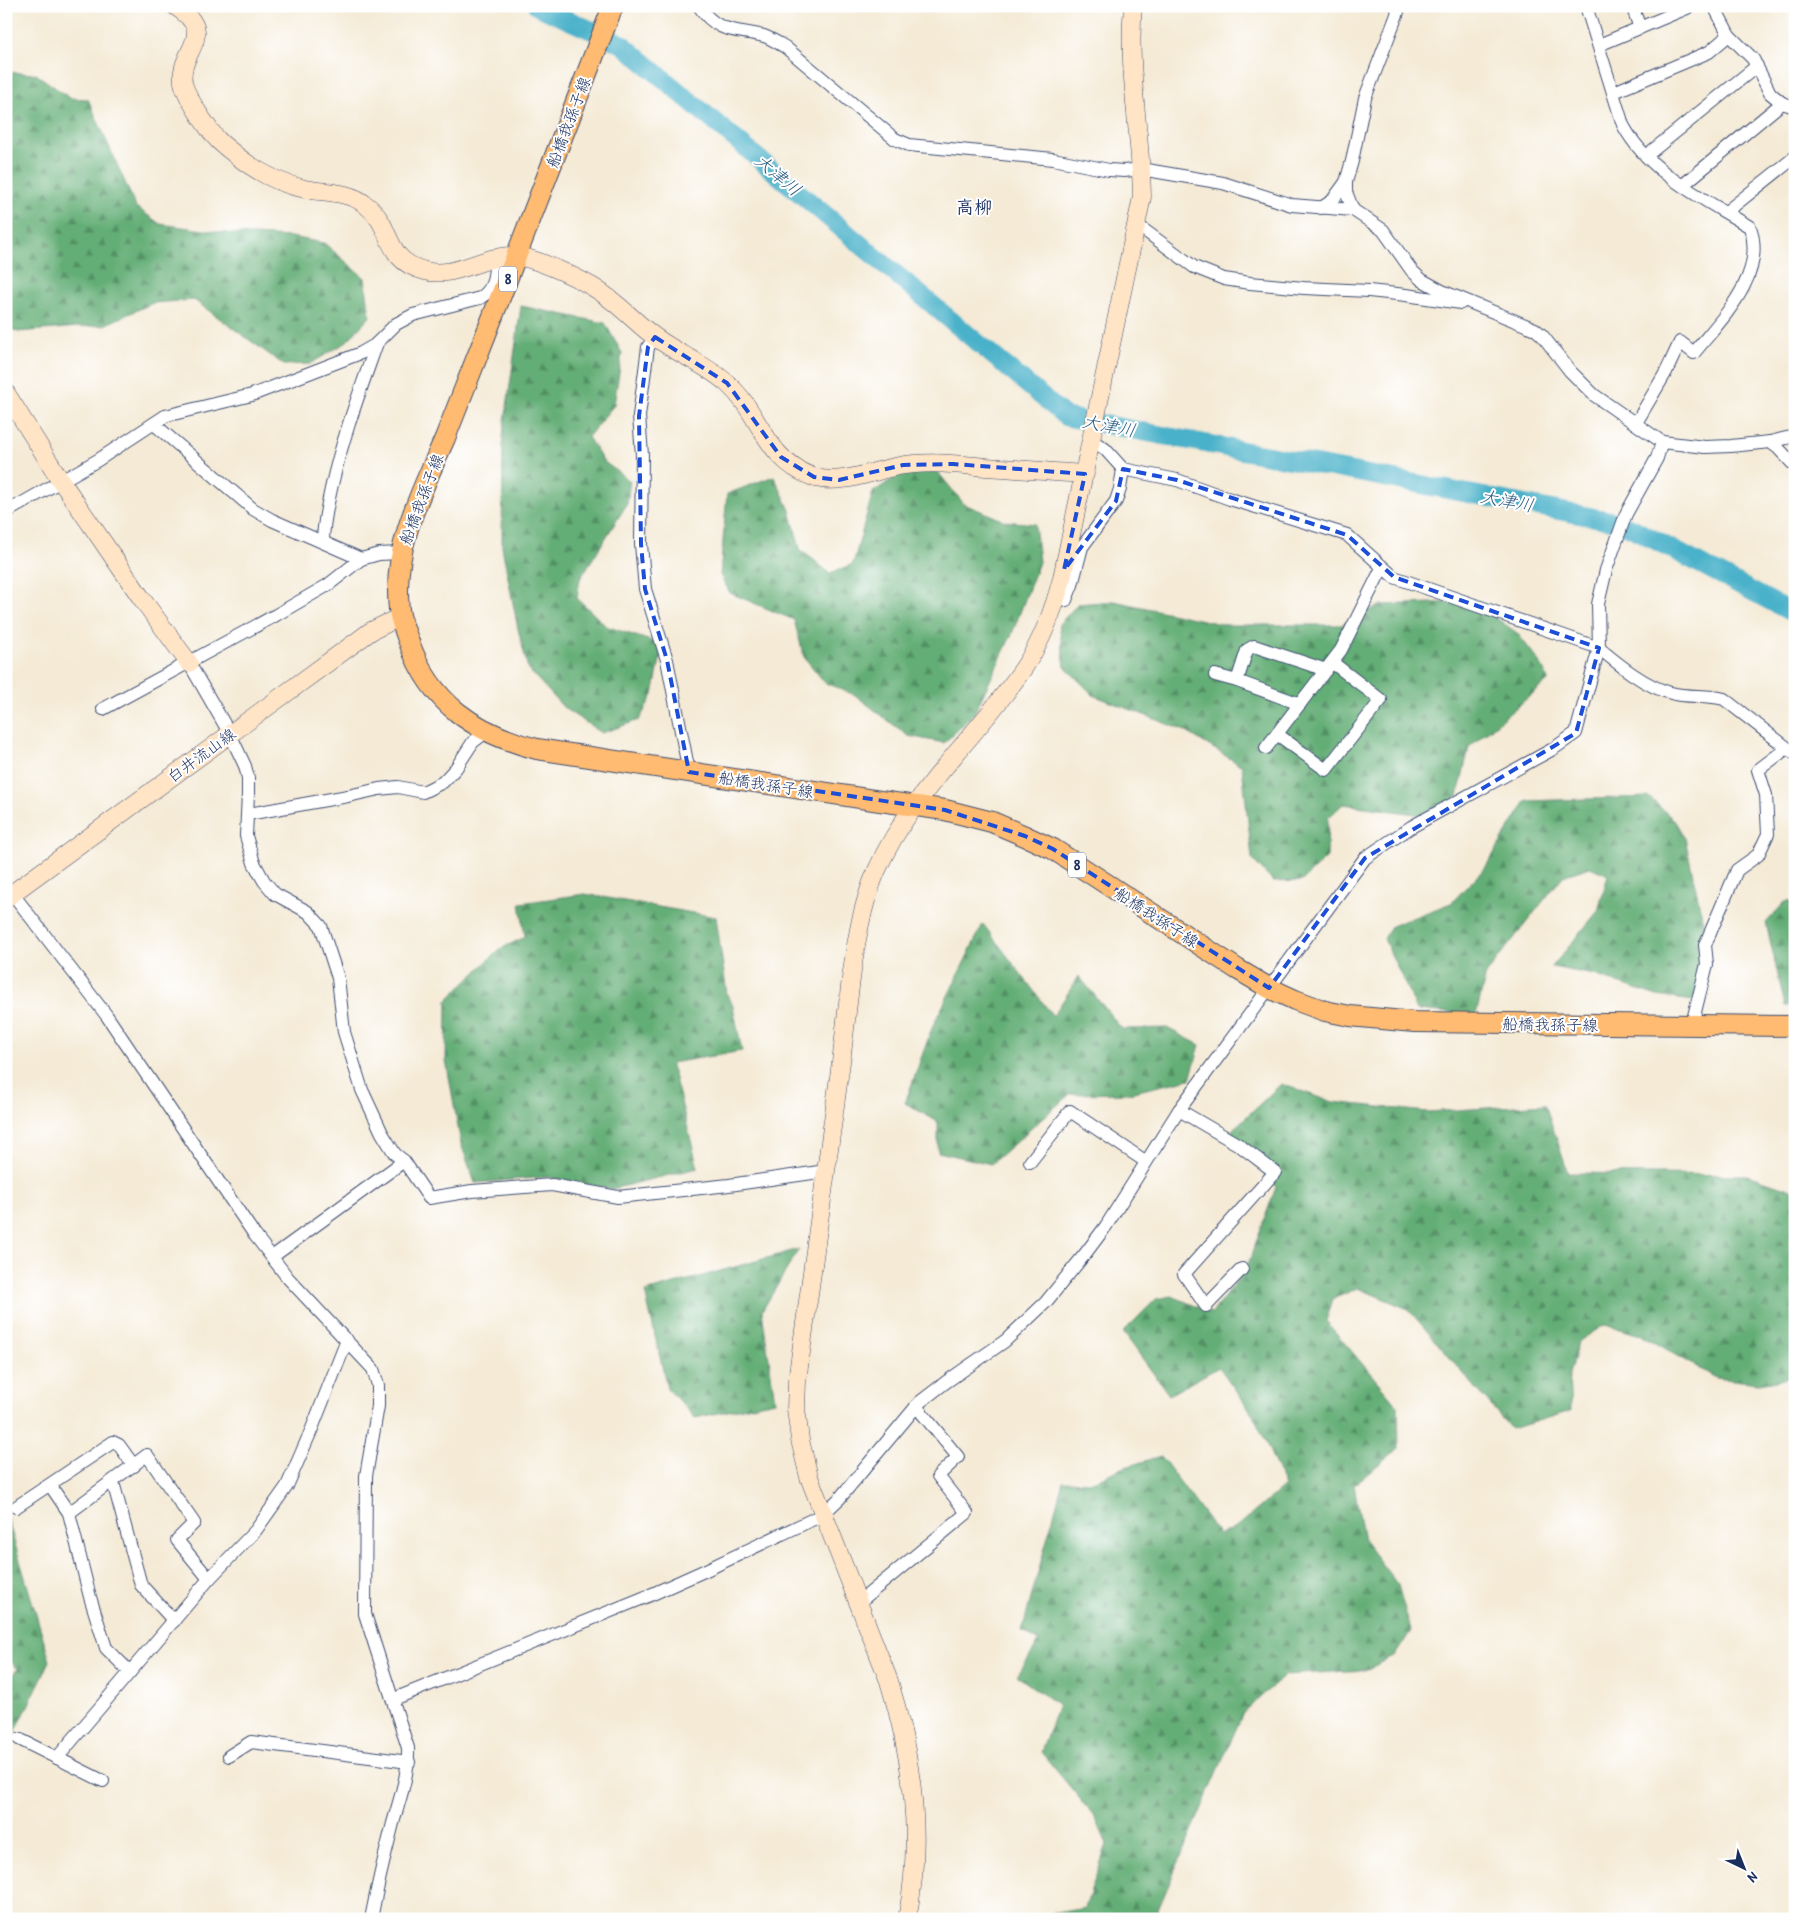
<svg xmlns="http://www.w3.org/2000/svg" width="1801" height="1925" viewBox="0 0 1801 1925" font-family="'Patrick Hand','Klee One',sans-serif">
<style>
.forest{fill:url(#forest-firs);stroke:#3f6e6a}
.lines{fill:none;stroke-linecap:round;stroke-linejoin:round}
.river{stroke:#4ab1c9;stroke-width:19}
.street-casing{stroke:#3c4b70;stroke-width:14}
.secondary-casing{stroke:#3c4b70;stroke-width:19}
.primary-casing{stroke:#3c4b70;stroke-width:22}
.street{stroke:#fff;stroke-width:12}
.secondary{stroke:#ffe4c6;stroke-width:18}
.primary{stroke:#febb71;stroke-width:20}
.marked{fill:none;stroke:#1d4ed8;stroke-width:4;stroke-dasharray:10 6;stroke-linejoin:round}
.labels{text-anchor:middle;stroke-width:4;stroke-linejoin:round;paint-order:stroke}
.shield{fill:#fff;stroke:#5f6d8e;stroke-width:1}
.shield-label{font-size:15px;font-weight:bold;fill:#1b2f5e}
.street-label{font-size:16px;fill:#1b2f5e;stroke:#fff}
.water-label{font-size:18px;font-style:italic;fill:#2b5c83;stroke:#fff}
.neighbourhood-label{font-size:18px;font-weight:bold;fill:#1b2f5e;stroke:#fff}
</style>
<defs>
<pattern id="forest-firs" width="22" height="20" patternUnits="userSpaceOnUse" patternTransform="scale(1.25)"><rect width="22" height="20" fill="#63ae76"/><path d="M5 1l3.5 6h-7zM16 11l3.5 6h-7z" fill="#518e64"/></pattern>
</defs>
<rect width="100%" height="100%" fill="#fff"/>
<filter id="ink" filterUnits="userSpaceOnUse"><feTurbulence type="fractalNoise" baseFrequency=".02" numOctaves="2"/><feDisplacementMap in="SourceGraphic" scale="10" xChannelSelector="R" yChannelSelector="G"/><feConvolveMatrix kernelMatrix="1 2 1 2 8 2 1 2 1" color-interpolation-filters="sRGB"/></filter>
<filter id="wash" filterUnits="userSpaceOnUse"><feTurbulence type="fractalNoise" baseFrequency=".0096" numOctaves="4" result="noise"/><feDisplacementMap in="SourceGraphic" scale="20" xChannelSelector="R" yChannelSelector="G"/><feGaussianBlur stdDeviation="1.12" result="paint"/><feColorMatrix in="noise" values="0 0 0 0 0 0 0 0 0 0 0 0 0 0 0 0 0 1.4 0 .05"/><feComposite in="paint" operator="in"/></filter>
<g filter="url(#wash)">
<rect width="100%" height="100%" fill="#f4ead5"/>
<g class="forest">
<polygon points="6,72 36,74 70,98 88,99 136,207 160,224 234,234 291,237 324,243 365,278 370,317 345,343 310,364 284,365 194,300 153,303 104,325 18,332 6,327"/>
<polygon points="521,306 605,323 622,353 614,405 588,437 603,461 630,481 627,504 580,579 577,598 606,626 663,645 653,695 639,720 602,733 565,709 528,669 518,629 502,547 503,435"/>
<polygon points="937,471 964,504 1005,521 1035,524 1039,562 1012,634 974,714 944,743 908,736 855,695 825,683 804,657 794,620 730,593 720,575 727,494 774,476 790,510 800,549 830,573 853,564 873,492 902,473"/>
<polygon points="1114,601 1226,625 1341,625 1381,605 1458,602 1489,613 1517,633 1539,661 1549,680 1469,747 1458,796 1422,815 1343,804 1328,818 1327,857 1302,881 1273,882 1252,859 1242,766 1185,731 1093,695 1065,667 1059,624 1078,604"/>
<polygon points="1649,797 1674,820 1685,838 1703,922 1704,965 1693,1001 1657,996 1594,975 1552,967 1598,911 1608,875 1590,867 1563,876 1486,974 1476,1015 1417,1010 1384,939 1391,926 1451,903 1485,868 1526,801"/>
<polygon points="585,894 716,917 727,994 733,1006 742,1051 671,1063 698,1168 612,1189 547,1177 475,1183 461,1144 446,1060 447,1000 500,949 525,937 520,903"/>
<polygon points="1785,902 1795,902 1795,1006 1785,1006 1766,923"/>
<polygon points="983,924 1053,1016 1079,976 1122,1029 1167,1028 1200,1045 1190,1079 1129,1093 1070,1094 991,1164 938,1152 938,1122 905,1103 932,1028"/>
<polygon points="1281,1084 1333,1102 1427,1112 1545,1104 1568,1173 1747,1175 1795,1191 1795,1377 1759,1383 1716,1378 1642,1335 1604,1325 1578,1342 1569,1374 1571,1411 1511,1429 1408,1309 1358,1288 1333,1299 1326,1321 1398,1406 1399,1448 1354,1485 1364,1541 1398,1585 1411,1631 1394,1657 1365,1670 1285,1675 1243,1713 1154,1919 1031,1919 1032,1917 1085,1908 1107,1844 1095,1817 1041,1752 1058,1705 1017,1676 1039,1642 1022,1631 1063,1481 1093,1482 1119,1469 1161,1456 1219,1535 1238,1526 1285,1486 1254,1416 1219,1367 1169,1395 1123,1332 1156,1299 1172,1296 1212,1313 1247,1267 1276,1187 1227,1135"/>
<polygon points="799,1249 762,1311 775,1401 695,1418 667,1388 645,1292"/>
<polygon points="6,1514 50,1661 6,1751 6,1680 18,1669 6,1657"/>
</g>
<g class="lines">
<polyline class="river" points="537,6 622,44 1066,417 1613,521 1632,528 1795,614"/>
</g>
</g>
<g filter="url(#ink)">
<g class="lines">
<defs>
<g id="street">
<path d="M1586 6 1623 125C1649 174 1705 199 1750 227 1767 276 1721 319 1694 353L1680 342 1666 372 1636 423"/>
<polyline points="1632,6 1640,28"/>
<polyline points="1714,6 1729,35 1753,59 1770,93 1782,103 1795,107"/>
<polyline points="1599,45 1687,8 1686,6"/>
<polyline points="1614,92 1709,52 1729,35"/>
<polyline points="1647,155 1757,66"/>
<polyline points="1683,185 1782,103"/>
<polyline points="1321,208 1332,201 1346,182"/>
<polyline points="1353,210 1346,192 1346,182 1352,161 1365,98 1398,12 1396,6"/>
<polyline points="1726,212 1795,157"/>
<polyline points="1136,224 1194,267 1224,279 1250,283 1304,288 1369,291 1406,295 1461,303"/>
<polyline points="655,337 648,347 639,416 642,455 641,544 645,589 667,660 689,772"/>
<polyline points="154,424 253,509 272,520 361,559"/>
<path d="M1091 440 1105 449 1123 469 1177 480 1230 499 1347 535 1394 577 1599 648C1618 664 1646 687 1671 693 1688 698 1707 694 1724 699L1795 754"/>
<polyline points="1662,442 1705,447 1731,446 1770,442 1778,448 1795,466"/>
<polyline points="1770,442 1795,436"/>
<path d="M10 510 98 460 165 416 252 395 361 353 375 345 396 324 413 315 480 298C495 289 494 275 496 259"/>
<path d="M323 542C323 524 327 507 331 489 342 439 360 391 377 343"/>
<polyline points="1057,598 1066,600 1072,585 1082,547 1116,501 1120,489 1123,469"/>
<polyline points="189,663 230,734 245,766 248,778 248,794 246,836 254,863 264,881 275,894 308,912 321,926 338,978 344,1032 362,1090 382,1133 395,1154 404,1161 429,1198 472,1191 552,1185 618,1197 729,1185 826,1171"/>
<polyline points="1215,675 1237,681 1300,704"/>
<polyline points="1237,681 1247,650 1254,646 1326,670"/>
<polyline points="103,709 276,615 328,585 361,559 379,554 400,553"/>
<polyline points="1277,734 1326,770 1381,700 1333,663"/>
<polyline points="1266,748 1341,650 1382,568"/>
<polyline points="248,814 348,796 379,789 398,787 423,792 443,782 456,768 473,742 486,732"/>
<path d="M12 893 107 1016 254 1234 288 1278 373 1369 378 1385V1406L366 1476 365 1614 408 1748C409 1776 399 1800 392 1827 384 1858 377 1888 371 1919"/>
<polyline points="1692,1024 1707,964 1705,945 1737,870 1758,855 1768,834 1766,795 1758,770 1787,748"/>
<polyline points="1179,1110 1239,1145 1275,1172 1184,1274 1206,1306 1242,1269"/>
<polyline points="1030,1162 1070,1111 1145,1161"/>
<polyline points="272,1257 404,1161"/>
<polyline points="113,1482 141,1585 174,1621"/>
<polyline points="50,1485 69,1513 90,1597 106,1648 130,1672"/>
<polyline points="16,1507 113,1442 119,1445 134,1466"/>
<polyline points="69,1513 147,1455 194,1523 177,1540 209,1579"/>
<polyline points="858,1603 967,1513 938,1476 958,1457 916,1406"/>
<path d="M394 1699 648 1596 706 1570 822 1515 839 1499 920 1402 946 1382 1005 1341 1046 1302 1085 1254 1106 1226 1179 1110 1365 858 1411 827 1553 749 1576 733 1599 648 1598 604 1606 570 1626 514 1657 458 1662 442 1594 395 1570 371 1542 335 1535 329 1442 291 1422 280 1412 271 1383 230 1353 210 1292 205 1223 183 1141 169 1124 171 1109 170 1053 159 909 145 895 139 785 47C778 43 772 39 764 36 736 29 717 34 699 6"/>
<polyline points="19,1739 103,1781"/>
<polyline points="229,1756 251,1742 409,1762"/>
<polyline points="57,1758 209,1579 256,1530 287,1486 311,1431 347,1340"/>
</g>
<g id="secondary">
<path d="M175 6C220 35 178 50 183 82 185 95 209 131 219 141 224 146 231 151 237 156 256 171 281 184 305 189 325 193 349 191 366 205 395 227 382 260 425 271 457 279 484 254 516 256 535 258 574 276 591 286 616 300 633 321 655 337 678 354 707 365 728 384 761 414 765 460 813 477 840 486 872 471 899 466 927 461 958 464 986 467 1019 469 1052 472 1085 474"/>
<polyline points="6,393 61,481 142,599 189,663"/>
<polyline points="6,898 371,631 400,617"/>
<path d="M907 1919C923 1838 913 1760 889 1681L809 1477 800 1440 796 1409 797 1381C812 1274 827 1168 841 1062 849 1003 853 923 877 870 911 792 979 735 1025 666 1043 639 1054 609 1062 578L1142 197C1141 133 1127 70 1133 6"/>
</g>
<path id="primary" d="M613 6C570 115 529 225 486 334 472 369 459 403 445 438 421 493 392 547 399 609 400 620 405 631 409 642 431 704 475 733 537 749L880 801 945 810 992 822 1025 836 1053 849 1237 969 1269 988 1295 1000 1325 1011 1350 1016 1414 1022 1795 1026"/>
</defs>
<use href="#street" class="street-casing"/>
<use href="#secondary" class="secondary-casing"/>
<use href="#primary" class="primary-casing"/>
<use href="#street" class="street"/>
<use href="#secondary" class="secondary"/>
<use href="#primary" class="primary"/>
</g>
</g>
<path class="marked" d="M655 337 727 383 781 457 814 477 839 480 903 465 953 464 1085 474 1064 570 1116 501 1123 469 1177 480 1347 535 1394 577 1599 648 1576 733 1365 858 1269 988 1053 849 1025 836 945 810 689 772 667 660 645 589 641 544 639 416 648 347Z"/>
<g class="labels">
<g class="shield">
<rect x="499" y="266.5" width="18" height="25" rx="4"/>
<rect x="1068" y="852.5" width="18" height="25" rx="4"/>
</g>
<g class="shield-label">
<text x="508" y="284">8</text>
<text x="1077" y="870">8</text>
</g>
<g class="street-label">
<text transform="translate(568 122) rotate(-69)" y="6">船橋我孫子線</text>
<text transform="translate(421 499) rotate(-69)" y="6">船橋我孫子線</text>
<text transform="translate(201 755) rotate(-36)" y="6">白井流山線</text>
<text transform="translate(766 784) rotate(9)" y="6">船橋我孫子線</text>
<text transform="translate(1157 917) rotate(33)" y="6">船橋我孫子線</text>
<text transform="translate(1550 1024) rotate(1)" y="6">船橋我孫子線</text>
</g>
<g class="water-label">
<text transform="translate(778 175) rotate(40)" y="6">大津川</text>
<text transform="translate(1109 426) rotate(11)" y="6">大津川</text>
<text transform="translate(1507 501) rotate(11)" y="6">大津川</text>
</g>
<g class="neighbourhood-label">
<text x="974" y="213">高柳</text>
</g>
</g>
<rect width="1801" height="1925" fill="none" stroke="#fff" stroke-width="25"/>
<g transform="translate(1744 1868) rotate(137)" stroke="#ffffff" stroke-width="4" paint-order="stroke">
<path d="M0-4L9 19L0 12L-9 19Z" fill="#1b2f5e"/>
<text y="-8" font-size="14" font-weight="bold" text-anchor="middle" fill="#1b2f5e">N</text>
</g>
</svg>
